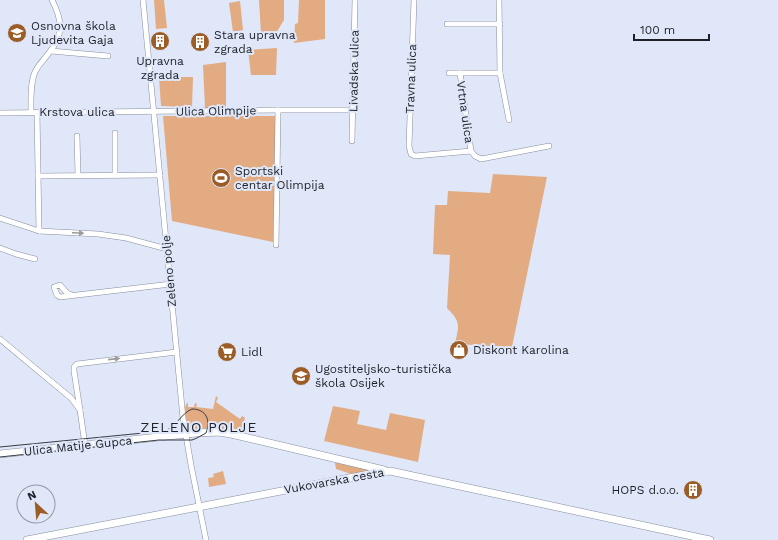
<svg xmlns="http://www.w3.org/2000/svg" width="778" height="540" viewBox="0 0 778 540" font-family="'Work Sans',sans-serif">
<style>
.green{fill:#e3ab82}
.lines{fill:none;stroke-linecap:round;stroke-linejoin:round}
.minor-casing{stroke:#878d9e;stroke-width:6}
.secondary-casing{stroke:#878d9e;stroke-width:8}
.minor{stroke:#fff;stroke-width:5}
.secondary{stroke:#fff;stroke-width:7}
.tram{stroke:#383c44;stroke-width:1}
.oneway{fill:#999b9d}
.labels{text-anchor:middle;stroke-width:4;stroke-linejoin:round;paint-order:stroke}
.poi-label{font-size:12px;fill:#1d2026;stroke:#dfe7f9;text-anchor:start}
.street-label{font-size:12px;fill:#1d2026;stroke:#dfe7f9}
.quarter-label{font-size:14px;letter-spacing:1px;fill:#1d2026;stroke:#dfe7f9}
</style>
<rect width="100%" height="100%" fill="#dfe7f9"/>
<g class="green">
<polygon points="154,0 164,0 167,28 156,29"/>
<polygon points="259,0 284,0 284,20 276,33 261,33"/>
<polygon points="299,0 325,0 325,39 294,43 295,24 298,23"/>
<polygon points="240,1 243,30 233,32 229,3"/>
<polygon points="277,48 276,75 251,75 248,50"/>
<polygon points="226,62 226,108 205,108 203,65"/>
<polygon points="159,77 193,77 192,107 161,106"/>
<polygon points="163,116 276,116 273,242 172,221"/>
<path d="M493 174 547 177 512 347 455 344C459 325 461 322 447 308L450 255 433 254 435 205H447L448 191 490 193Z"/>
<polygon points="216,396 218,398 216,402 240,419 242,416 245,418 241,430 220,428 194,429 187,425 185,407 187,403 188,403 188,407 194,407 195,403 197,404 196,407 213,409"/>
<polygon points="333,406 360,411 357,424 386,430 390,413 425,420 418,462 324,441"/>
<polygon points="335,463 341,463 372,470 351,474 336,469"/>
<polygon points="223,471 226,484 209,487 208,478 214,477 213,474"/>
</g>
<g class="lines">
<defs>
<g id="minor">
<polyline points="143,0 183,418 191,465 206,540"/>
<polyline points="414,0 409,146 411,154 415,156 471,151 475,156 481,159 549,146"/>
<polyline points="499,0 500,73 509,120"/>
<polyline points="447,24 500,24"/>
<polyline points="51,51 108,56"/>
<polyline points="449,73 500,73"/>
<polyline points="460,73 471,151"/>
<path d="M31 112C31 99 30 84 35 72 38 65 44 60 48 54 64 35 63 22 52 0"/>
<polyline points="37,112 39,231"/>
<polyline points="0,113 278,110 352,110"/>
<polyline points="115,133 115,175"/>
<polyline points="77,136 78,175"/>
<polyline points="352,141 355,0"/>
<polyline points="38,176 160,175"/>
<polyline points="0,218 39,231 98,234 126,238 167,249"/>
<polyline points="276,245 278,110"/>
<polyline points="0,248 16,254 35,259"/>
<polyline points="72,295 67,293 60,285 54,287 57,295 60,297 171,284"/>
<polyline points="0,339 71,398 80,410 85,445"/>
<polyline points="80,410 74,371 74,367 77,364 177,352"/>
</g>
<g id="secondary">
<polyline points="0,454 196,433 219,432 231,434 384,470"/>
<polyline points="27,540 375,473 390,471 710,540"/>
</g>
</defs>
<use href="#minor" class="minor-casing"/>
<use href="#secondary" class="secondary-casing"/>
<use href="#minor" class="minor"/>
<use href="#secondary" class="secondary"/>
<path class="tram" d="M0 447 164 431C177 427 180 414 192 409 206 409 211 420 206 433L197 438 192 440H159L0 457"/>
</g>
<defs><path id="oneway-solid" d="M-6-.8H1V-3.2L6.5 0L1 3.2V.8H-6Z"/></defs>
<g class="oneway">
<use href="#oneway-solid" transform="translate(78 233) rotate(2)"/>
<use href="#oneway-solid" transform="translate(114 359) rotate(-6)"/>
</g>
<defs>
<symbol id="school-disc" viewBox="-11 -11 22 22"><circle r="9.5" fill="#9c5c26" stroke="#dfe7f9"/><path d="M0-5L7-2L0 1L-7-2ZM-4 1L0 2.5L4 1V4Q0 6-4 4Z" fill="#fff"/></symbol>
<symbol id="building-disc" viewBox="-11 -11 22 22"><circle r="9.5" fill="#9c5c26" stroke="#dfe7f9"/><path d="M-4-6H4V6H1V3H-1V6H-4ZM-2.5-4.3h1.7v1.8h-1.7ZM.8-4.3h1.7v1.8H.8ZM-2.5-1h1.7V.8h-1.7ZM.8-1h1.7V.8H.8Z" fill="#fff"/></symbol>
<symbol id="stadium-disc" viewBox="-11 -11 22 22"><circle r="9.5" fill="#9c5c26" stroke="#dfe7f9"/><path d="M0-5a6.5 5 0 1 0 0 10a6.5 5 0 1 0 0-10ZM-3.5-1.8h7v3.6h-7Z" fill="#fff"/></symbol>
<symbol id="shop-disc" viewBox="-11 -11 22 22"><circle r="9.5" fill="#9c5c26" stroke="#dfe7f9"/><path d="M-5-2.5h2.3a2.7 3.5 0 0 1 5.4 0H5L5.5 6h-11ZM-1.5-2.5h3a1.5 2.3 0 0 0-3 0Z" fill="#fff"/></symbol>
<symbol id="supermarket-disc" viewBox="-11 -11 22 22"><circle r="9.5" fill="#9c5c26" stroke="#dfe7f9"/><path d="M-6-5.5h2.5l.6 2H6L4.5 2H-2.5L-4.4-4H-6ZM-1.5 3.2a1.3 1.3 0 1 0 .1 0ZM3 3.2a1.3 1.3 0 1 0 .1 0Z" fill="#fff"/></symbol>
</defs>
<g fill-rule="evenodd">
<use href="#school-disc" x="6" y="22" width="22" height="22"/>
<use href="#building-disc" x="149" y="30" width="22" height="22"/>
<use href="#building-disc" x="189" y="31" width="22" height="22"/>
<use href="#stadium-disc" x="210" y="167" width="22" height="22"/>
<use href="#shop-disc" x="448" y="339" width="22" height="22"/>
<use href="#supermarket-disc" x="216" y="341" width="22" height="22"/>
<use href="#school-disc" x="290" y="365" width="22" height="22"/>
<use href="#building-disc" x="682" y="479" width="22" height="22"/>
</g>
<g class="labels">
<g class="poi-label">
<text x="31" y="30">Osnovna škola<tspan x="31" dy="14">Ljudevita Gaja</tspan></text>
<text x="214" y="39">Stara upravna<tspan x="214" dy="14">zgrada</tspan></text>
<text x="160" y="65" text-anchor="middle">Upravna<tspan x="160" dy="14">zgrada</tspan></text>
<text x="235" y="175">Sportski<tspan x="235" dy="14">centar Olimpija</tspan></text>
<text x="473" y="354">Diskont Karolina</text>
<text x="241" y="356">Lidl</text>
<text x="315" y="373">Ugostiteljsko-turistička<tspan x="315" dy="14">škola Osijek</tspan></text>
<text x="679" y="494" text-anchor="end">HOPS d.o.o.</text>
</g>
<g class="street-label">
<text transform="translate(354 71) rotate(-89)" y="4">Livadska ulica</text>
<text transform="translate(411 79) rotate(-88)" y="4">Travna ulica</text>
<text transform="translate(216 111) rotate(-1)" y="4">Ulica Olimpije</text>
<text x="77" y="116">Krstova ulica</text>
<text transform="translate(465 112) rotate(82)" y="4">Vrtna ulica</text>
<text transform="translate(169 271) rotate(-95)" y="4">Zeleno polje</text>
<text transform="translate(78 446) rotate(-6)" y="4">Ulica Matije Gupca</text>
<text transform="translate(334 481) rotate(-10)" y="4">Vukovarska cesta</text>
</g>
<g class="quarter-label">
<text x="199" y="432">ZELENO POLJE</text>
</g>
</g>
<g transform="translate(36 504) rotate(334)"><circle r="19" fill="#dfe7f9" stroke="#9197a5"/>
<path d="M0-3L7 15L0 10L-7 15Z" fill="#9c5c26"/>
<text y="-6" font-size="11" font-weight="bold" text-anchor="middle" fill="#1d2026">N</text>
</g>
<path d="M634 34v6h75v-6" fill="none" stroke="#1d2026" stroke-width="2"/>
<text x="640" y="34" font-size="12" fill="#1d2026" stroke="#dfe7f9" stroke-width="3" paint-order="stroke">100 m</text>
</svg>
